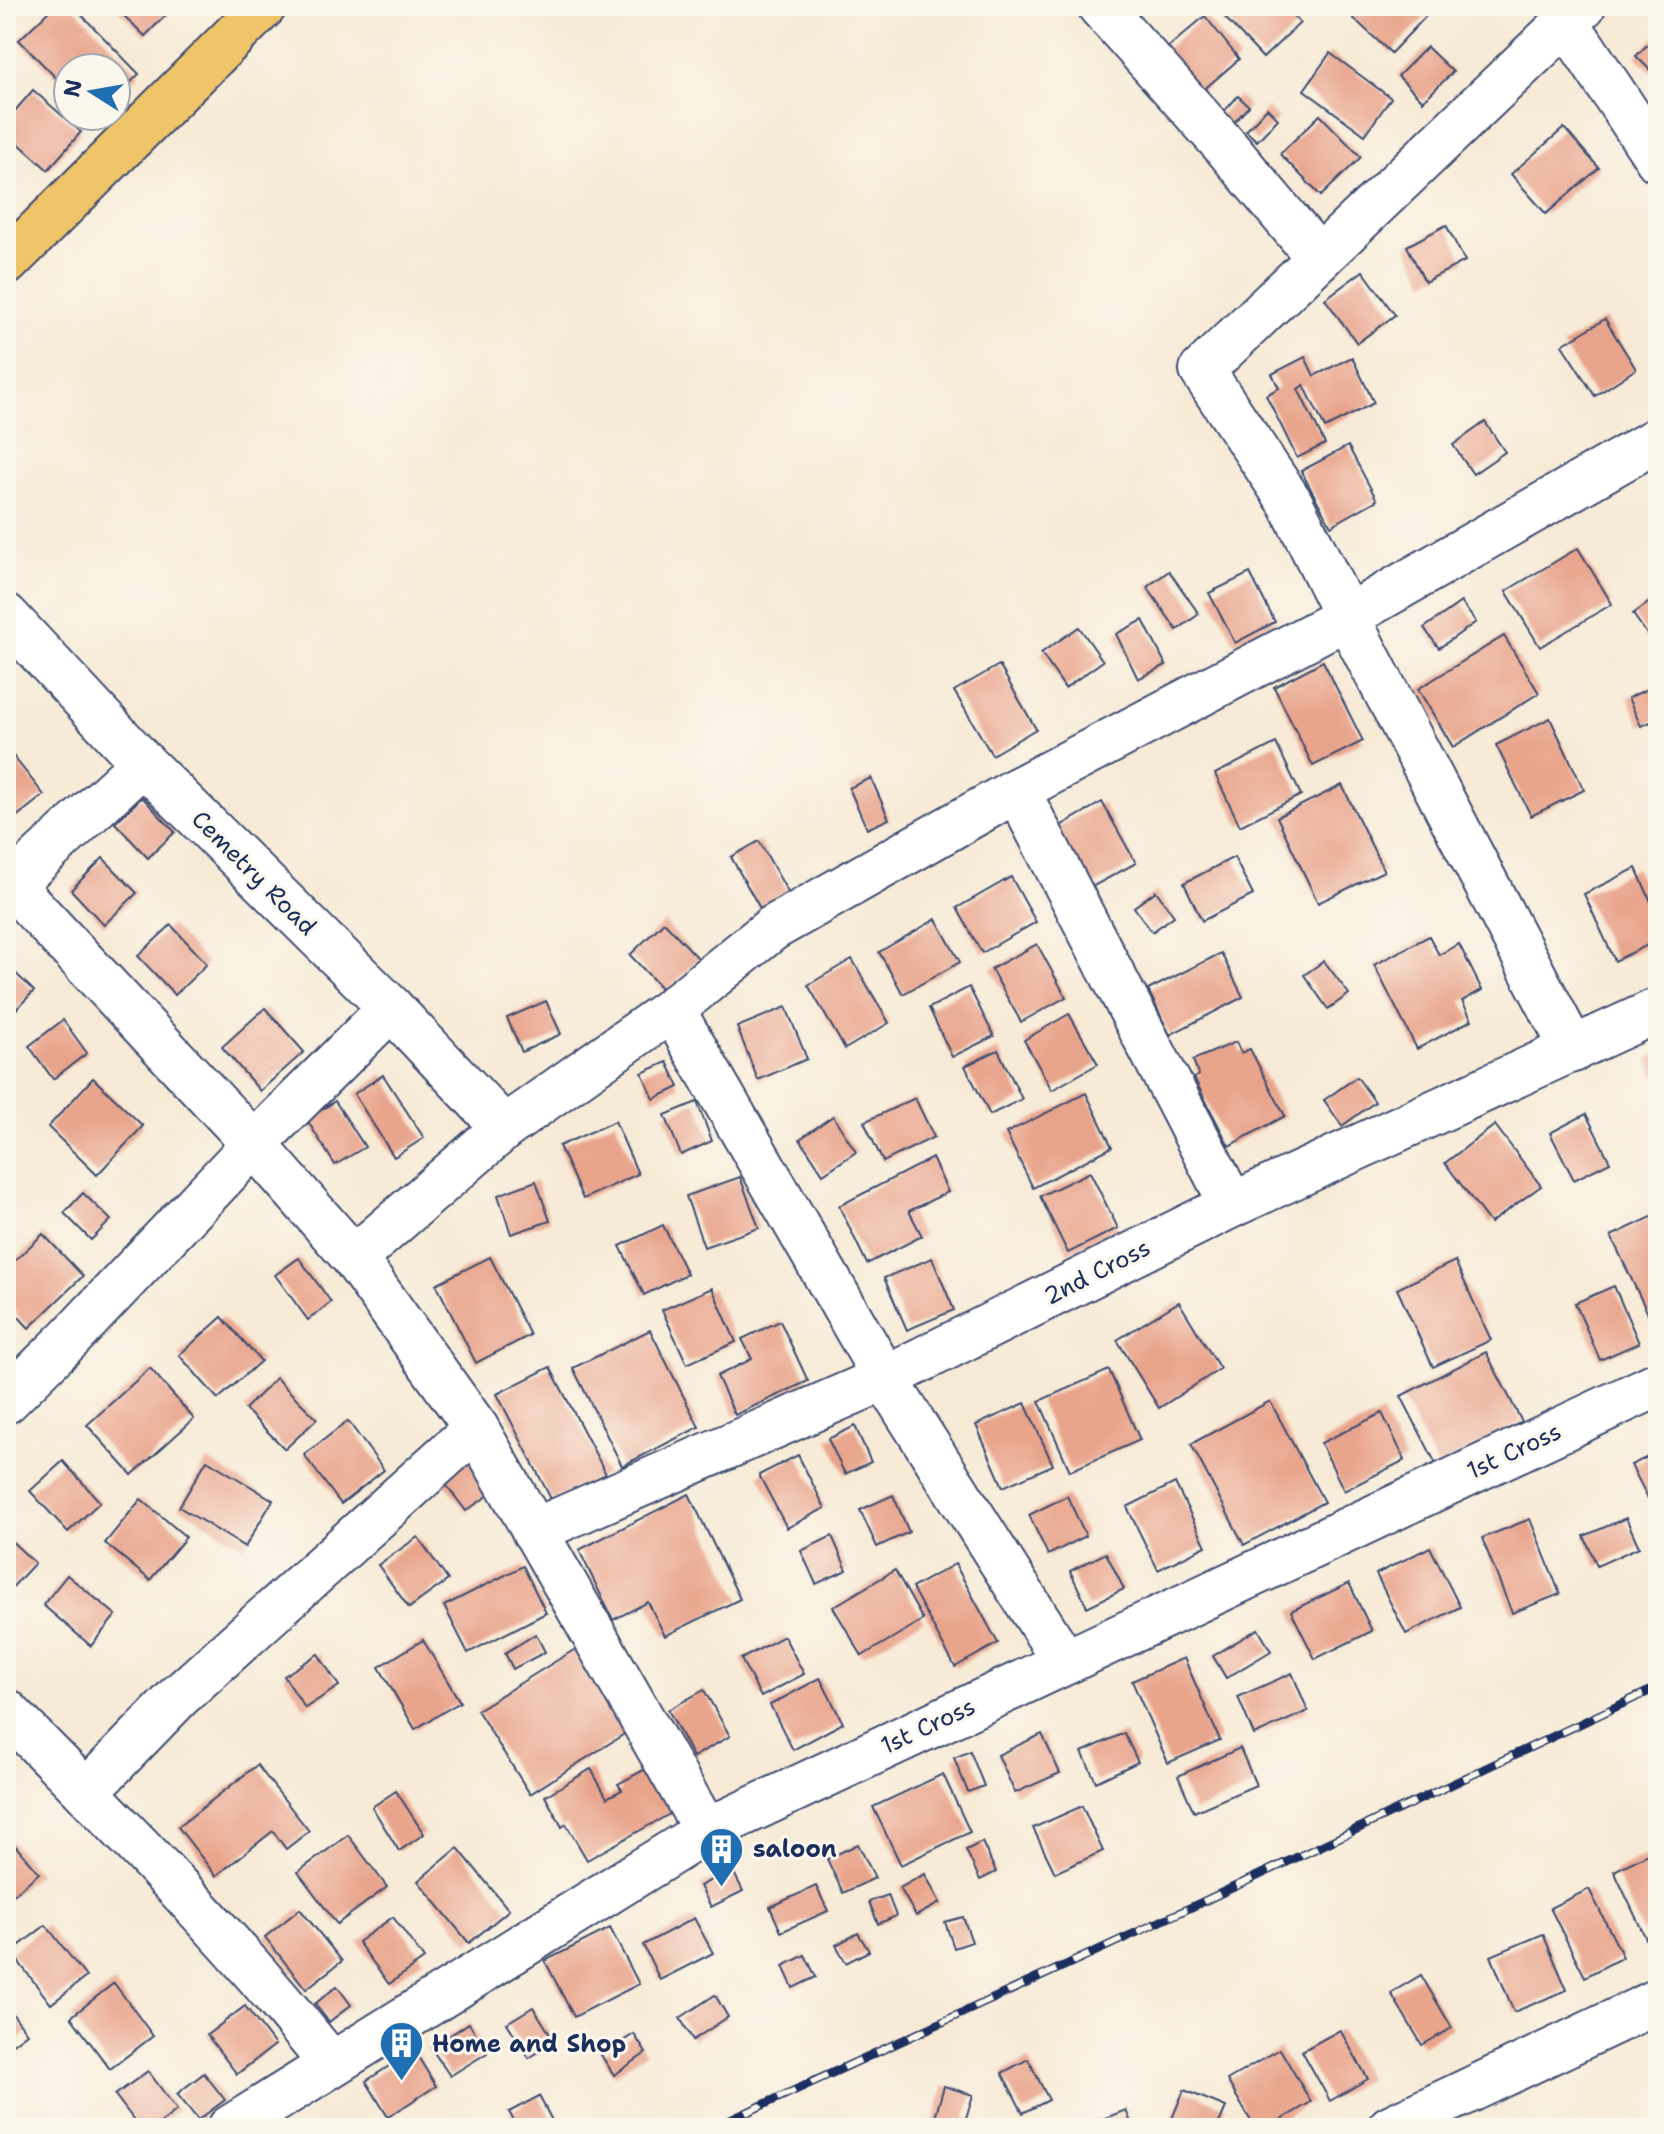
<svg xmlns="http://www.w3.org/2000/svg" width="1664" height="2134" viewBox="0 0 1664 2134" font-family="'Shantell Sans',sans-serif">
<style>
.building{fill:#e9a48c}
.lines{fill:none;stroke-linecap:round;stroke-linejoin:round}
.minor-casing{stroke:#3c4b70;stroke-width:48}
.major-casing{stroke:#3c4b70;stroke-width:48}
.minor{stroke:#fff;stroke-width:44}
.major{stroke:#f0c469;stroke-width:44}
.rail-casing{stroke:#1b2f5e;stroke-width:9}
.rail{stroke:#fbf7ec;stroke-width:6;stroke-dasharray:18;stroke-linecap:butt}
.labels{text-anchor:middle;stroke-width:6;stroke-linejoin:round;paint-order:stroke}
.street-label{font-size:24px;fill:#1b2f5e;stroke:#fbf7ec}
.poi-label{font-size:24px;font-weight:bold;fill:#1b2f5e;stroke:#fbf7ec;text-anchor:start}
</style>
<rect width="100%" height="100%" fill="#fbf7ec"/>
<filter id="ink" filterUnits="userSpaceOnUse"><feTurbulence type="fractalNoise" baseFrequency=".0125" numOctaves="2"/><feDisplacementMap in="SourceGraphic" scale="16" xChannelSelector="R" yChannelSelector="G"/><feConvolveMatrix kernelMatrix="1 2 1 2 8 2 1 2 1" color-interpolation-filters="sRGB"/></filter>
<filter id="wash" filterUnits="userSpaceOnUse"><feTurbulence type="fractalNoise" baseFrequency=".006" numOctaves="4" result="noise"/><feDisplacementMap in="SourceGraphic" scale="32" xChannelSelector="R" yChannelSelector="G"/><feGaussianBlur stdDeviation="1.8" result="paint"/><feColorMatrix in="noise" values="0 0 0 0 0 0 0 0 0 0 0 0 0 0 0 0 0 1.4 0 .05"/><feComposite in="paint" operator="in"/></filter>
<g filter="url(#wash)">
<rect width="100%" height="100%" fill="#f7ead6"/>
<g id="blocks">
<g class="building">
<polygon points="54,6 73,6 139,74 116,97 116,68 68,68 68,90 19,40"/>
<polygon points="114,6 175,6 145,36"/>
<polygon points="1214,6 1284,6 1300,23 1263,58"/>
<polygon points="1358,6 1422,6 1429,13 1391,53 1350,15"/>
<polygon points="1205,16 1239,59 1201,92 1165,50"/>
<polygon points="1658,34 1658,78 1636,56"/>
<polygon points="1427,47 1453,72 1423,101 1398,76"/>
<polygon points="1330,53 1391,98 1365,135 1304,90"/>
<polygon points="33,90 81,132 48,170 6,132 6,121"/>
<polygon points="1238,96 1249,106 1230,127 1219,117"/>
<polygon points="1267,108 1278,119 1257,141 1246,131"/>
<polygon points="1320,115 1361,157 1321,196 1280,154"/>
<polygon points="1564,128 1599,168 1546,214 1511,174"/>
<polygon points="1446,225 1465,261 1425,282 1407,246"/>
<polygon points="1363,271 1395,315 1357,343 1325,299"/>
<polygon points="1605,319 1636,369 1595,396 1562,345"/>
<polygon points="1305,357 1314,376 1352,357 1374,403 1325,428 1304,385 1298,389 1325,444 1297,458 1266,395 1279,388 1272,374"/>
<polygon points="1485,422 1505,452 1473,474 1453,445"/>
<polygon points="1348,446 1377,500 1331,526 1301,471"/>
<polygon points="1578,548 1612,604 1540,647 1506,591"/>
<polygon points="1169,571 1199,614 1177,630 1147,587"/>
<polygon points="1250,573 1275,622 1235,643 1209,593"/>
<polygon points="1658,596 1658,650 1633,614"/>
<polygon points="1461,602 1476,622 1439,648 1424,628"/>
<polygon points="1143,620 1166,665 1138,679 1116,634"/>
<polygon points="1079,627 1103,661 1065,688 1041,653"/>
<polygon points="1504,636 1539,693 1453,747 1418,689"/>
<polygon points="1323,661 1363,741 1313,766 1274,687"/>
<polygon points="999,665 1036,729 992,755 954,691"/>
<polygon points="1658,684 1658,719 1641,726 1628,698"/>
<polygon points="1550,718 1584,790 1531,816 1496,745"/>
<polygon points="1276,743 1301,795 1240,826 1215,774"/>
<polygon points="10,752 44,795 6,825 6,755"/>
<polygon points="871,778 889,819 867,829 849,788"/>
<polygon points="1342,785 1384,871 1318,903 1277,817"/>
<polygon points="142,797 175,832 148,858 115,823"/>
<polygon points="1102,802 1136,863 1090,888 1057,828"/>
<polygon points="759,841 790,896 762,912 731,857"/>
<polygon points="1234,857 1253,895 1202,921 1184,883"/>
<polygon points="103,858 137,893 104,925 71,890"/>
<polygon points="1636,868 1658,917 1658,940 1615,961 1584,894"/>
<polygon points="1011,877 1036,922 982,953 957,908"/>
<polygon points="1156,891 1174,916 1152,932 1134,907"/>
<polygon points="936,919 960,962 903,994 879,952"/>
<polygon points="664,922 699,959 665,992 630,955"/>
<polygon points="171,925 207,964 175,995 138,956"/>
<polygon points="1429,936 1439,955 1459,944 1482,990 1462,1001 1472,1020 1417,1049 1374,965"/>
<polygon points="1037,944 1066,997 1021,1022 991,969"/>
<polygon points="1221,953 1243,997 1170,1035 1148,990"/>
<polygon points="852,959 889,1023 845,1049 808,985"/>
<polygon points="1324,961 1349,994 1328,1009 1304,975"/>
<polygon points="6,964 34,991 6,1020"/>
<polygon points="969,987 994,1036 952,1057 929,1008"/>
<polygon points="546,1001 561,1034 522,1052 507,1018"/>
<polygon points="786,1007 807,1059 758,1080 737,1027"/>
<polygon points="265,1008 304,1052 260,1091 222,1047"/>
<polygon points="1069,1014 1098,1064 1052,1090 1024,1040"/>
<polygon points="63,1020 87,1053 53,1079 29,1046"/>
<polygon points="1236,1042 1241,1053 1250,1049 1285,1116 1229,1146 1194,1078 1199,1075 1193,1060"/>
<polygon points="998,1050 1022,1099 990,1115 965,1066"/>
<polygon points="1658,1054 1658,1081 1648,1059"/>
<polygon points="667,1062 679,1087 654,1099 642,1073"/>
<polygon points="383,1075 424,1138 394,1157 354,1094"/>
<polygon points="1357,1077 1375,1102 1342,1126 1324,1100"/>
<polygon points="93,1078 143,1126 97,1175 48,1127"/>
<polygon points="1086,1093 1112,1147 1033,1188 1006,1133"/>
<polygon points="915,1098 934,1137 883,1162 864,1122"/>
<polygon points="335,1101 365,1147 335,1165 307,1120"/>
<polygon points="697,1102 712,1141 681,1155 665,1115"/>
<polygon points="1586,1114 1610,1162 1574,1180 1550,1133"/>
<polygon points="833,1116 856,1152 823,1174 800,1139"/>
<polygon points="615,1121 638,1174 583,1199 559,1146"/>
<polygon points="1495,1125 1541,1186 1490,1223 1445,1163"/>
<polygon points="932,1158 948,1192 909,1211 922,1236 867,1264 839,1206"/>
<polygon points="1090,1172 1118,1228 1068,1253 1040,1196"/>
<polygon points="740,1177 759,1228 704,1247 686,1196"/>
<polygon points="536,1181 550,1221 511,1234 498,1195"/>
<polygon points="83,1193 111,1220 91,1240 64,1213"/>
<polygon points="1658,1214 1658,1312 1649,1316 1611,1236"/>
<polygon points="663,1225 687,1274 644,1295 620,1246"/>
<polygon points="43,1234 83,1276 29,1328 6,1303 6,1269"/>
<polygon points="490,1257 530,1335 476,1363 436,1284"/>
<polygon points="299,1258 331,1302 308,1320 275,1275"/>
<polygon points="932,1258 954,1310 907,1330 884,1278"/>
<polygon points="1455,1261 1491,1340 1433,1367 1397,1289"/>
<polygon points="1614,1286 1639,1343 1600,1360 1575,1303"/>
<polygon points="712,1288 736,1342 687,1364 662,1310"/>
<polygon points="1179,1302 1220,1369 1159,1408 1117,1340"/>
<polygon points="222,1317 261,1361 218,1399 179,1355"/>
<polygon points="780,1321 808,1381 735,1415 717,1376 752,1359 742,1339"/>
<polygon points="650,1330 699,1427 622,1466 573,1368"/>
<polygon points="1486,1352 1522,1422 1437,1466 1401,1396"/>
<polygon points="550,1367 606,1474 552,1501 497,1394"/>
<polygon points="150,1368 194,1419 132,1475 87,1425"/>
<polygon points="1109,1370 1140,1440 1070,1471 1039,1401"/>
<polygon points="276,1378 317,1419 285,1449 245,1409"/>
<polygon points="1270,1401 1324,1502 1244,1545 1191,1444"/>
<polygon points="1025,1403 1053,1465 1003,1487 976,1425"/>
<polygon points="1382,1413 1405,1460 1344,1491 1321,1443"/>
<polygon points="348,1421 384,1470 341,1504 304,1455"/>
<polygon points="855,1426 871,1462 845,1474 828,1439"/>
<polygon points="1658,1452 1658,1501 1651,1504 1631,1465"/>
<polygon points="798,1455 825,1508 787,1528 759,1475"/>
<polygon points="471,1456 496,1490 466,1511 441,1478"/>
<polygon points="207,1460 273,1500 245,1547 179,1507"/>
<polygon points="63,1461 100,1502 68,1532 30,1491"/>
<polygon points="1175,1483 1206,1546 1158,1570 1127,1507"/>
<polygon points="689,1494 740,1599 665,1636 648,1602 613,1620 579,1550"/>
<polygon points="893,1495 909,1532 877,1547 860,1510"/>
<polygon points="1067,1496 1086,1536 1048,1555 1029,1515"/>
<polygon points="141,1499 186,1537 150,1580 105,1543"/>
<polygon points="1626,1518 1639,1547 1597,1566 1584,1536"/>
<polygon points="1530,1519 1560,1594 1512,1613 1482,1538"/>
<polygon points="6,1536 35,1563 6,1594"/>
<polygon points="832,1536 847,1570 816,1584 801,1551"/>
<polygon points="418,1537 448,1580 409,1608 378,1565"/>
<polygon points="1430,1547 1460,1607 1406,1634 1376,1574"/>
<polygon points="1106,1553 1124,1589 1087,1607 1070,1571"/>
<polygon points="955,1564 998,1643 955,1667 912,1588"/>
<polygon points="523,1566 546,1613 468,1653 444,1606"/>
<polygon points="895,1570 923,1620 862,1656 833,1607"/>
<polygon points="67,1575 116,1615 91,1646 43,1605"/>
<polygon points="1349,1583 1372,1631 1315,1659 1291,1611"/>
<polygon points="1258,1629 1271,1651 1226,1678 1213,1656"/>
<polygon points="536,1634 545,1652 513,1669 505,1653"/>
<polygon points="784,1636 804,1674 761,1697 741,1659"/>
<polygon points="423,1640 460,1702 415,1729 379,1667"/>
<polygon points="577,1648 629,1731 530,1794 477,1710"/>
<polygon points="318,1654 339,1686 305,1708 284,1676"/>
<polygon points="1184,1658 1220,1740 1168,1763 1132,1681"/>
<polygon points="1292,1673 1308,1711 1254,1735 1238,1697"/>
<polygon points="820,1678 843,1723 793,1750 770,1705"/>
<polygon points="704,1690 730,1736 693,1757 668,1710"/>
<polygon points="1124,1733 1138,1762 1096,1782 1082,1752"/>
<polygon points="1042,1734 1060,1773 1015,1793 998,1755"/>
<polygon points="1240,1748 1256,1785 1194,1812 1178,1776"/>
<polygon points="970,1751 984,1786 968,1792 954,1758"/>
<polygon points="257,1765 309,1831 286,1849 273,1831 216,1876 178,1827"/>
<polygon points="649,1767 675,1811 587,1860 566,1824 562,1827 545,1796 591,1769 607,1798 622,1790 618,1784"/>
<polygon points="943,1774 970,1832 901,1865 873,1807"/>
<polygon points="396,1791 424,1834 399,1851 372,1807"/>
<polygon points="1082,1806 1103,1851 1055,1873 1033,1828"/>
<polygon points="6,1835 39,1873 6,1901"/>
<polygon points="348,1835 387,1887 337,1924 298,1872"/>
<polygon points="982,1842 996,1872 980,1880 966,1850"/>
<polygon points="858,1844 875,1878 843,1893 827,1859"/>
<polygon points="458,1848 509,1910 469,1943 418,1881"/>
<polygon points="1658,1849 1658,1938 1648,1943 1614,1871"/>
<polygon points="732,1869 743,1891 711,1907 700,1886"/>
<polygon points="925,1874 940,1903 916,1916 900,1888"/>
<polygon points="816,1886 828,1911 781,1932 770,1907"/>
<polygon points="1589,1889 1623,1957 1585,1977 1550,1908"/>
<polygon points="888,1895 896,1916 878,1924 869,1902"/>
<polygon points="300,1909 342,1961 306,1989 265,1937"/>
<polygon points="393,1917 424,1959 389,1984 358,1942"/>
<polygon points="963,1917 972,1942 954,1948 945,1922"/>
<polygon points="694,1918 713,1953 660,1980 643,1945"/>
<polygon points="46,1925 86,1977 51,2004 11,1952"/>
<polygon points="610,1928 639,1984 574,2017 545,1961"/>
<polygon points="858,1933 869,1951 846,1963 836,1945"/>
<polygon points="1543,1934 1567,1990 1514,2012 1491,1956"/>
<polygon points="805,1955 816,1977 793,1988 783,1966"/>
<polygon points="1421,1975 1452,2028 1422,2045 1391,1993"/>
<polygon points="114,1983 153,2036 110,2069 71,2017"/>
<polygon points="337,1986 351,2005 329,2022 315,2004"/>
<polygon points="715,1995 728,2017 693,2040 680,2018"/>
<polygon points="6,2005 27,2033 6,2049"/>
<polygon points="245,2006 275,2045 237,2074 207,2035"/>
<polygon points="533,2007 555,2042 529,2058 507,2023"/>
<polygon points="469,2023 487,2053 450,2076 431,2048"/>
<polygon points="1340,2030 1368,2079 1330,2101 1302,2051"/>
<polygon points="634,2034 646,2053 614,2075 601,2055"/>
<polygon points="1280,2049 1311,2102 1267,2128 1255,2128 1227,2080"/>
<polygon points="414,2050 436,2086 388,2117 366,2081"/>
<polygon points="1028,2059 1049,2100 1023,2113 1002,2073"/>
<polygon points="148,2071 177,2110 154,2128 140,2128 115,2095"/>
<polygon points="204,2073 225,2100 198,2120 177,2094"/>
<polygon points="944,2086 973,2095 963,2128 932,2128"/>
<polygon points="1184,2090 1226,2107 1217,2128 1168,2128"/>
<polygon points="539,2096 556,2128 518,2128 509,2112"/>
<polygon points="1126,2110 1133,2128 1094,2128 1092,2123"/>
</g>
</g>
</g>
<g filter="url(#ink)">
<use href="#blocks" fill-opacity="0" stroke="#3c4b70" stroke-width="2"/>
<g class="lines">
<defs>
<g id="minor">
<polyline points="1100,6 1226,147 1319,258"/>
<polyline points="1567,23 1658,160"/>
<polyline points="6,616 143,763 391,1008 504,1128"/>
<polyline points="1017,790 1232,1205"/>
<polyline points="6,879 254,1144 354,1258 476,1428 706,1831"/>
<polyline points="6,890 143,763"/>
<polyline points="672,1009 885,1378 1065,1662"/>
<polyline points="1573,1050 1347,617 1290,502 1202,370 1583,6"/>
<polyline points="354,1258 504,1128 672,1009 773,928 1017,790 1347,617 1658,439"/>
<polyline points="6,1401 70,1338 254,1144 391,1008"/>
<polyline points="534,1531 885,1378 1232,1205 1658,1010"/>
<path d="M6 1711C118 1824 232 1938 331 2064"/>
<polyline points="86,1792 178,1697 476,1428"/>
<polyline points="230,2128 706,1831 1658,1384"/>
<polyline points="1390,2128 1658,2001"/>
</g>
<polyline id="major" points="6,263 264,6"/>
</defs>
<use href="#minor" class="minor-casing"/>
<use href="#major" class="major-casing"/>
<use href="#minor" class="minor"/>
<use href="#major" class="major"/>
<defs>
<polyline id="rail" points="713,2128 1198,1904 1658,1687"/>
</defs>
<use href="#rail" class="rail-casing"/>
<use href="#rail" class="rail"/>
</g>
</g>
<defs>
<symbol id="building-pin" viewBox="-11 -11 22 30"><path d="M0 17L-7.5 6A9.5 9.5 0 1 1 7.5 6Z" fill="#1f6fb2" stroke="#fbf7ec"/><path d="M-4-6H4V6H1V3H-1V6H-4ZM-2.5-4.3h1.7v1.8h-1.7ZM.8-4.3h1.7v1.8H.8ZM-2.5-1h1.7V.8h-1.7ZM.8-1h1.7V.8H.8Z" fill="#fff"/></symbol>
</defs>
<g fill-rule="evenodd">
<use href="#building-pin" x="696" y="1824" width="51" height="69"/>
<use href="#building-pin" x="376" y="2018" width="51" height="69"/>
</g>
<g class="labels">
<g class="street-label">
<text transform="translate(254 873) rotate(45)" y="8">Cemetry Road</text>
<text transform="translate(1097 1272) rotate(-27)" y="8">2nd Cross</text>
<text transform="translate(1514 1451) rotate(-25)" y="8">1st Cross</text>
<text transform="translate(928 1726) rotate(-25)" y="8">1st Cross</text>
</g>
<g class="poi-label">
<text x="753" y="1857">saloon</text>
<text x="432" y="2052">Home and Shop</text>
</g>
</g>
<rect width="1664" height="2134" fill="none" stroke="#fbf7ec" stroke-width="32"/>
<g transform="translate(92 92) rotate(281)"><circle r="38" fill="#fbf7ec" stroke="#a1a7b3" stroke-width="2"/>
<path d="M0-6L14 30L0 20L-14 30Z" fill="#1f6fb2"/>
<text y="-12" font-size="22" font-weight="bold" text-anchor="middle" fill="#1b2f5e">N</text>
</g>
</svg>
